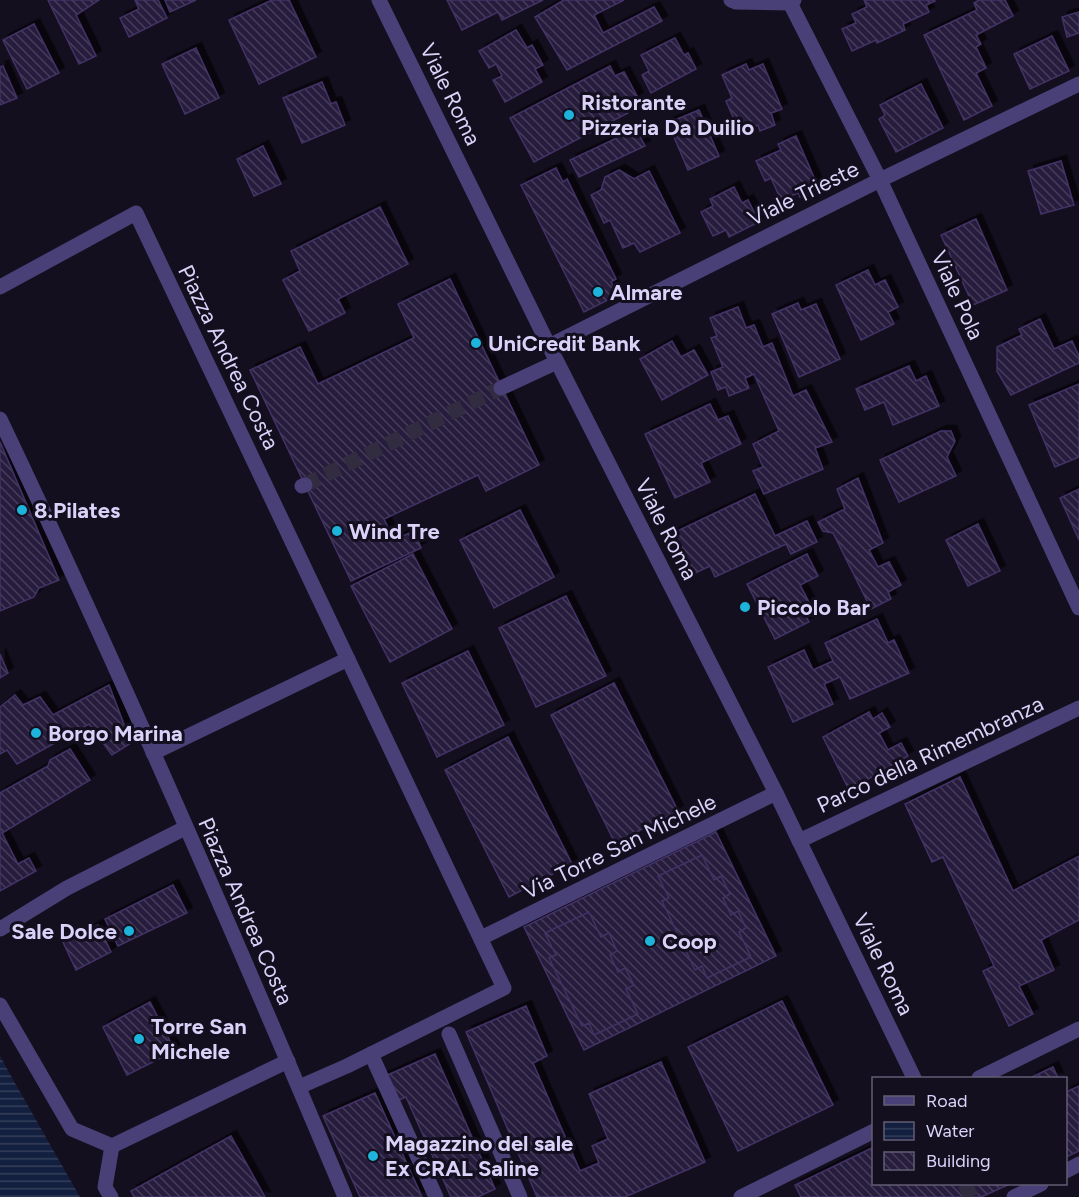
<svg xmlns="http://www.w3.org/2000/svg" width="1079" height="1197" viewBox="0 0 1079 1197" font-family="Figtree,sans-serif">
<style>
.water{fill:url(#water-rules)}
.building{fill:url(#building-back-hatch);stroke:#423265;stroke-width:1.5;filter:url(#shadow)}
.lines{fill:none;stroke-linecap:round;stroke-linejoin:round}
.minor-tunnel{stroke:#312c3f;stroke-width:15;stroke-dasharray:15 8;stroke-linecap:butt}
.minor{stroke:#484077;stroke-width:15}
.poi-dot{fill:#1db3da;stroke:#130f1e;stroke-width:2}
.labels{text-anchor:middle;stroke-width:6;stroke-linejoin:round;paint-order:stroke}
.street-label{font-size:22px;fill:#dad2f9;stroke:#130f1e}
.poi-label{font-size:22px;font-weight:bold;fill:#dad2f9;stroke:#130f1e;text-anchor:start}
</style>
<defs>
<pattern id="water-rules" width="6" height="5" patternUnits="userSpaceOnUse" patternTransform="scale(1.5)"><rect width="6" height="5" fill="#131f3e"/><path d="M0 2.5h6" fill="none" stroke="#353f5b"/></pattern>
<pattern id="building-back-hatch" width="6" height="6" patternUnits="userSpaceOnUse" patternTransform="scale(1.5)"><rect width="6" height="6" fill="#271d3c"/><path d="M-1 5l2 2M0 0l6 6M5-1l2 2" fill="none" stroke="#463d59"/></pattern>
<filter id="shadow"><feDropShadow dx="5.5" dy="-5.5" stdDeviation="0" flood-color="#0009"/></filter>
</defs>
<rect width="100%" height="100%" fill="#130f1e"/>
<polygon class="water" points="0,1056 11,1076 80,1197 0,1197"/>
<g class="building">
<polygon points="48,0 99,0 76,15 96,56 79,64"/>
<polygon points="135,0 158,0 167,18 129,37 120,18 139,9"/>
<polygon points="165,0 196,0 170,12"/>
<polygon points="272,0 289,0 316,57 259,84 229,20"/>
<polygon points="447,0 543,0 502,20 498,12 462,30"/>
<polygon points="564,0 624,0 594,15 603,33 654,7 662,21 567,70 535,17"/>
<polygon points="864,0 934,0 935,1 926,5 929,12 903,24 905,30 877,43 876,40 852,51 842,29 856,23 852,14 867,7"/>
<polygon points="979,0 1005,0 1013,16 976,35 981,44 976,47 986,68 976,73 992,106 964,120 924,35 977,10 974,3"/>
<polygon points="1079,12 1079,33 1067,37 1062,17"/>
<polygon points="34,24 59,73 27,89 3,40"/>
<polygon points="516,30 527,48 532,45 543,65 535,69 542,82 505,102 493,80 502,76 496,64 489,68 479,51"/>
<polygon points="1052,36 1069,71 1030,89 1014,54"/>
<polygon points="675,38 684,55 688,53 696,69 651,93 642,75 649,71 641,55"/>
<polygon points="196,48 219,98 185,114 162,64"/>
<polygon points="746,64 749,70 763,64 782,109 771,113 775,125 760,131 758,125 740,133 726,101 732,98 722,75"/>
<polygon points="3,66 17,98 0,105 0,67"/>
<polygon points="610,66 615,76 624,72 638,98 624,105 628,113 534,162 510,118"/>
<polygon points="322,82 331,104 336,102 345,125 302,143 283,98"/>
<polygon points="921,84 943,128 896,152 879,119 885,115 880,105"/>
<polygon points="699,110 719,156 688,170 668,123"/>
<polygon points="636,129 645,146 579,177 570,160"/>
<polygon points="796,136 819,189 800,197 798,193 781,200 771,178 765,181 756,161 781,150 778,144"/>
<polygon points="263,146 281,184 254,196 237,159"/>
<polygon points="1061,161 1074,205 1041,214 1028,171"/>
<polygon points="556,168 563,182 567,179 616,279 611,282 618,295 584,312 521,185"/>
<polygon points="619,170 634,179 649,171 680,233 640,252 634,243 623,248 610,220 604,223 591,195 601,190 605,177"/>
<polygon points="734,187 742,203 748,200 759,222 729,237 726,230 713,236 701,212 713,206 710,199"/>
<polygon points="380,207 408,264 338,299 345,313 309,331 283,280 300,271 291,251"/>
<polygon points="976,219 1007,290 973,305 941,235"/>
<polygon points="868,270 875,285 885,280 898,307 888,312 894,324 861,340 836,285"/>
<polygon points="450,279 539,465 486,491 478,475 384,519 394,540 414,531 421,548 351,581 250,370 300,347 318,384 414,338 398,304"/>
<polygon points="798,303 801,310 816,304 840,359 799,377 772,314"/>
<polygon points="738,307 746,328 754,325 763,347 772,343 793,396 806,390 832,442 815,448 823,469 764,494 753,471 763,467 753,444 779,431 754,374 745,378 749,388 729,396 726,387 718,390 711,372 723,367 711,338 717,336 710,318"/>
<polygon points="1040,319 1054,349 1072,341 1079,356 1079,363 1011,395 997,371 997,347 1022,335 1019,329"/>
<polygon points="672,341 681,357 694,350 708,375 662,400 640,359"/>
<polygon points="909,366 916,381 926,376 939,406 893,425 884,402 865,410 856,389"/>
<polygon points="1079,384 1079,457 1055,467 1029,405"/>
<polygon points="710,404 718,420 728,416 741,444 701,463 710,482 675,498 645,434"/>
<polygon points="941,431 951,431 955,441 947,457 956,476 899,502 880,460"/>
<polygon points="0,442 59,580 39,588 34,597 0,611"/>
<polygon points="858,478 883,543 869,550 878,567 889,562 901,585 888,592 891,599 871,609 833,533 823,531 818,522 845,509 837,489"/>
<polygon points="1079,489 1079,540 1060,498"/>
<polygon points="755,494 775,536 807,521 817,542 791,554 786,544 715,577 710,566 691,575 671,534"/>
<polygon points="520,510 554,577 494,608 460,540"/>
<polygon points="978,524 1000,571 968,586 946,540"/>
<polygon points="413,554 452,629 390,662 351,586"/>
<polygon points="807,554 818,576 800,585 811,606 803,610 809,622 775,639 747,584"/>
<polygon points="566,596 606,676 536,707 499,628"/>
<polygon points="877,619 888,643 894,640 909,673 850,699 840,677 824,684 833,704 793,722 768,667 804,650 813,670 833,661 825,643"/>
<polygon points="468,651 504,725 437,757 402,683"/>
<polygon points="0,654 8,673 0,678"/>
<polygon points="614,683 678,811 615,843 551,715"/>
<polygon points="109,685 131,743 112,755 89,724 17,764 7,750 0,754 0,707 15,695 23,705 40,697 53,715"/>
<polygon points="869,712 873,719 882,713 890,727 879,733 888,750 901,743 908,756 849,790 823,737"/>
<polygon points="508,737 572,864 509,897 445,770"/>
<polygon points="70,749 90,780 2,833 18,864 29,858 36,871 0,891 0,793 48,766 50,760"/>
<polygon points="960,777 1013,891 1079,856 1079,920 1041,940 1054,970 1019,986 1033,1014 1009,1026 983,971 994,966 943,857 932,862 905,804"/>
<polygon points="716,832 776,956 584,1050 524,927"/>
<polygon points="702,855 714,880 721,876 730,894 723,898 731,915 738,911 746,928 739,932 751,957 707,978 702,966 695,970 662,901 669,898 658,876"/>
<polygon points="173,885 187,913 118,946 105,919"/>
<polygon points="589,912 601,937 609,933 617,951 610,955 618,972 625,968 634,985 626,989 638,1014 594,1035 589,1023 582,1026 549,958 556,955 545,933"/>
<polygon points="98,925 111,952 76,970 63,942"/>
<polygon points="782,1001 833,1105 738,1151 688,1047"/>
<polygon points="150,1002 175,1051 127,1075 103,1027"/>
<polygon points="526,1006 547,1056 533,1063 580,1171 599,1163 592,1146 608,1139 589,1094 661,1062 705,1162 625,1197 537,1197 466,1032"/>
<polygon points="435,1054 495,1189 478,1197 451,1197 406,1097 392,1103 381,1078"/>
<polygon points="1053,1067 1058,1078 1030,1078"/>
<polygon points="1079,1086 1079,1151 1066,1157 1066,1092"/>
<polygon points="375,1093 422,1197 360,1197 323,1116"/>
<polygon points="231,1136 265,1197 134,1197 131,1191"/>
<polygon points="874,1147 874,1184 1010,1184 981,1197 801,1197 795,1185"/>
</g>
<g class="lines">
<g class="minor-tunnel">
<polyline points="305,485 501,388"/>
<polyline points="965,1184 971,1197"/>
</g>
<g class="minor">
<polyline points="379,0 549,346 776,793 914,1078"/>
<polyline points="731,0 736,2 790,3 794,0"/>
<polyline points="790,3 880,180 1079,608"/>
<polyline points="0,287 136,213 504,988 347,1066 299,1087"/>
<polyline points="549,346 880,180 1079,84"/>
<polyline points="501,388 557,362"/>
<path d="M0 419C122 675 235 935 345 1197"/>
<polyline points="302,486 305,485"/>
<polyline points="153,753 348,659"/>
<polyline points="799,841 1079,708"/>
<polyline points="0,929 67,888 185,828"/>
<polyline points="481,938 776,793"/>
<polyline points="0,1005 72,1129 112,1146"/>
<polyline points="449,1034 520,1197"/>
<polyline points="371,1054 436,1197"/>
<polyline points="979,1078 1079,1029"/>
<polyline points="112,1146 288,1061"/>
<polyline points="1066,1171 1079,1164"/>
<polyline points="111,1197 105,1187 112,1146"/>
<polyline points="741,1197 874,1131"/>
<polyline points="1014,1197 1041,1184"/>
</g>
</g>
<g class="poi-dot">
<circle cx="569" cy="115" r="6"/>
<circle cx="598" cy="292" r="6"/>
<circle cx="476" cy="343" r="6"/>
<circle cx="22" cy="510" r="6"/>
<circle cx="337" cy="531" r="6"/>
<circle cx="745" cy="607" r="6"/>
<circle cx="36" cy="733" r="6"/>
<circle cx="129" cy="931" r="6"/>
<circle cx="650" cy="941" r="6"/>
<circle cx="139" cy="1039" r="6"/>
<circle cx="373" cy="1156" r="6"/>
</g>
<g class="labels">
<g class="street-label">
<text transform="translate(451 94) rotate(64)" y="8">Viale Roma</text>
<text transform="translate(803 193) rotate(-26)" y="8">Viale Trieste</text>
<text transform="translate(958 295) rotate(65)" y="8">Viale Pola</text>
<text transform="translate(229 357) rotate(64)" y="8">Piazza Andrea Costa</text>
<text transform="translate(667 529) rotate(63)" y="8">Viale Roma</text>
<text transform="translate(930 754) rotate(-25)" y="8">Parco della Rimembranza</text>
<text transform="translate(619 846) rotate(-26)" y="8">Via Torre San Michele</text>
<text transform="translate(246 911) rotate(66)" y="8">Piazza Andrea Costa</text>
<text transform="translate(884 964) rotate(64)" y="8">Viale Roma</text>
</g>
<g class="poi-label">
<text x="581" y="110">Ristorante<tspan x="581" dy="25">Pizzeria Da Duilio</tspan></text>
<text x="610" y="300">Almare</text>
<text x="488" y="351">UniCredit Bank</text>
<text x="34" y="518">8.Pilates</text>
<text x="349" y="539">Wind Tre</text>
<text x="757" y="615">Piccolo Bar</text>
<text x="48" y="741">Borgo Marina</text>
<text x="117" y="939" text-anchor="end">Sale Dolce</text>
<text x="662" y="949">Coop</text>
<text x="151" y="1034">Torre San<tspan x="151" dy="25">Michele</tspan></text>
<text x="385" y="1151">Magazzino del sale<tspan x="385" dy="25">Ex CRAL Saline</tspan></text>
</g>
</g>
<rect x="872" y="1077" width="195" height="108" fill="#130f1e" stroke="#635d76" stroke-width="1.5"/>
<rect x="884" y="1096" width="30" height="9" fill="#484077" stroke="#635d76" stroke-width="1.5"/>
<text x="926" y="1107" font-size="18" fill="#dad2f9">Road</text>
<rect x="884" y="1122" width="30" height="18" fill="url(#water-rules)" stroke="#635d76" stroke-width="1.5"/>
<text x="926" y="1137" font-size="18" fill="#dad2f9">Water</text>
<rect x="884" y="1152" width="30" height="18" fill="url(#building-back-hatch)" stroke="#635d76" stroke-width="1.5"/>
<text x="926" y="1167" font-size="18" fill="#dad2f9">Building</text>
</svg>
